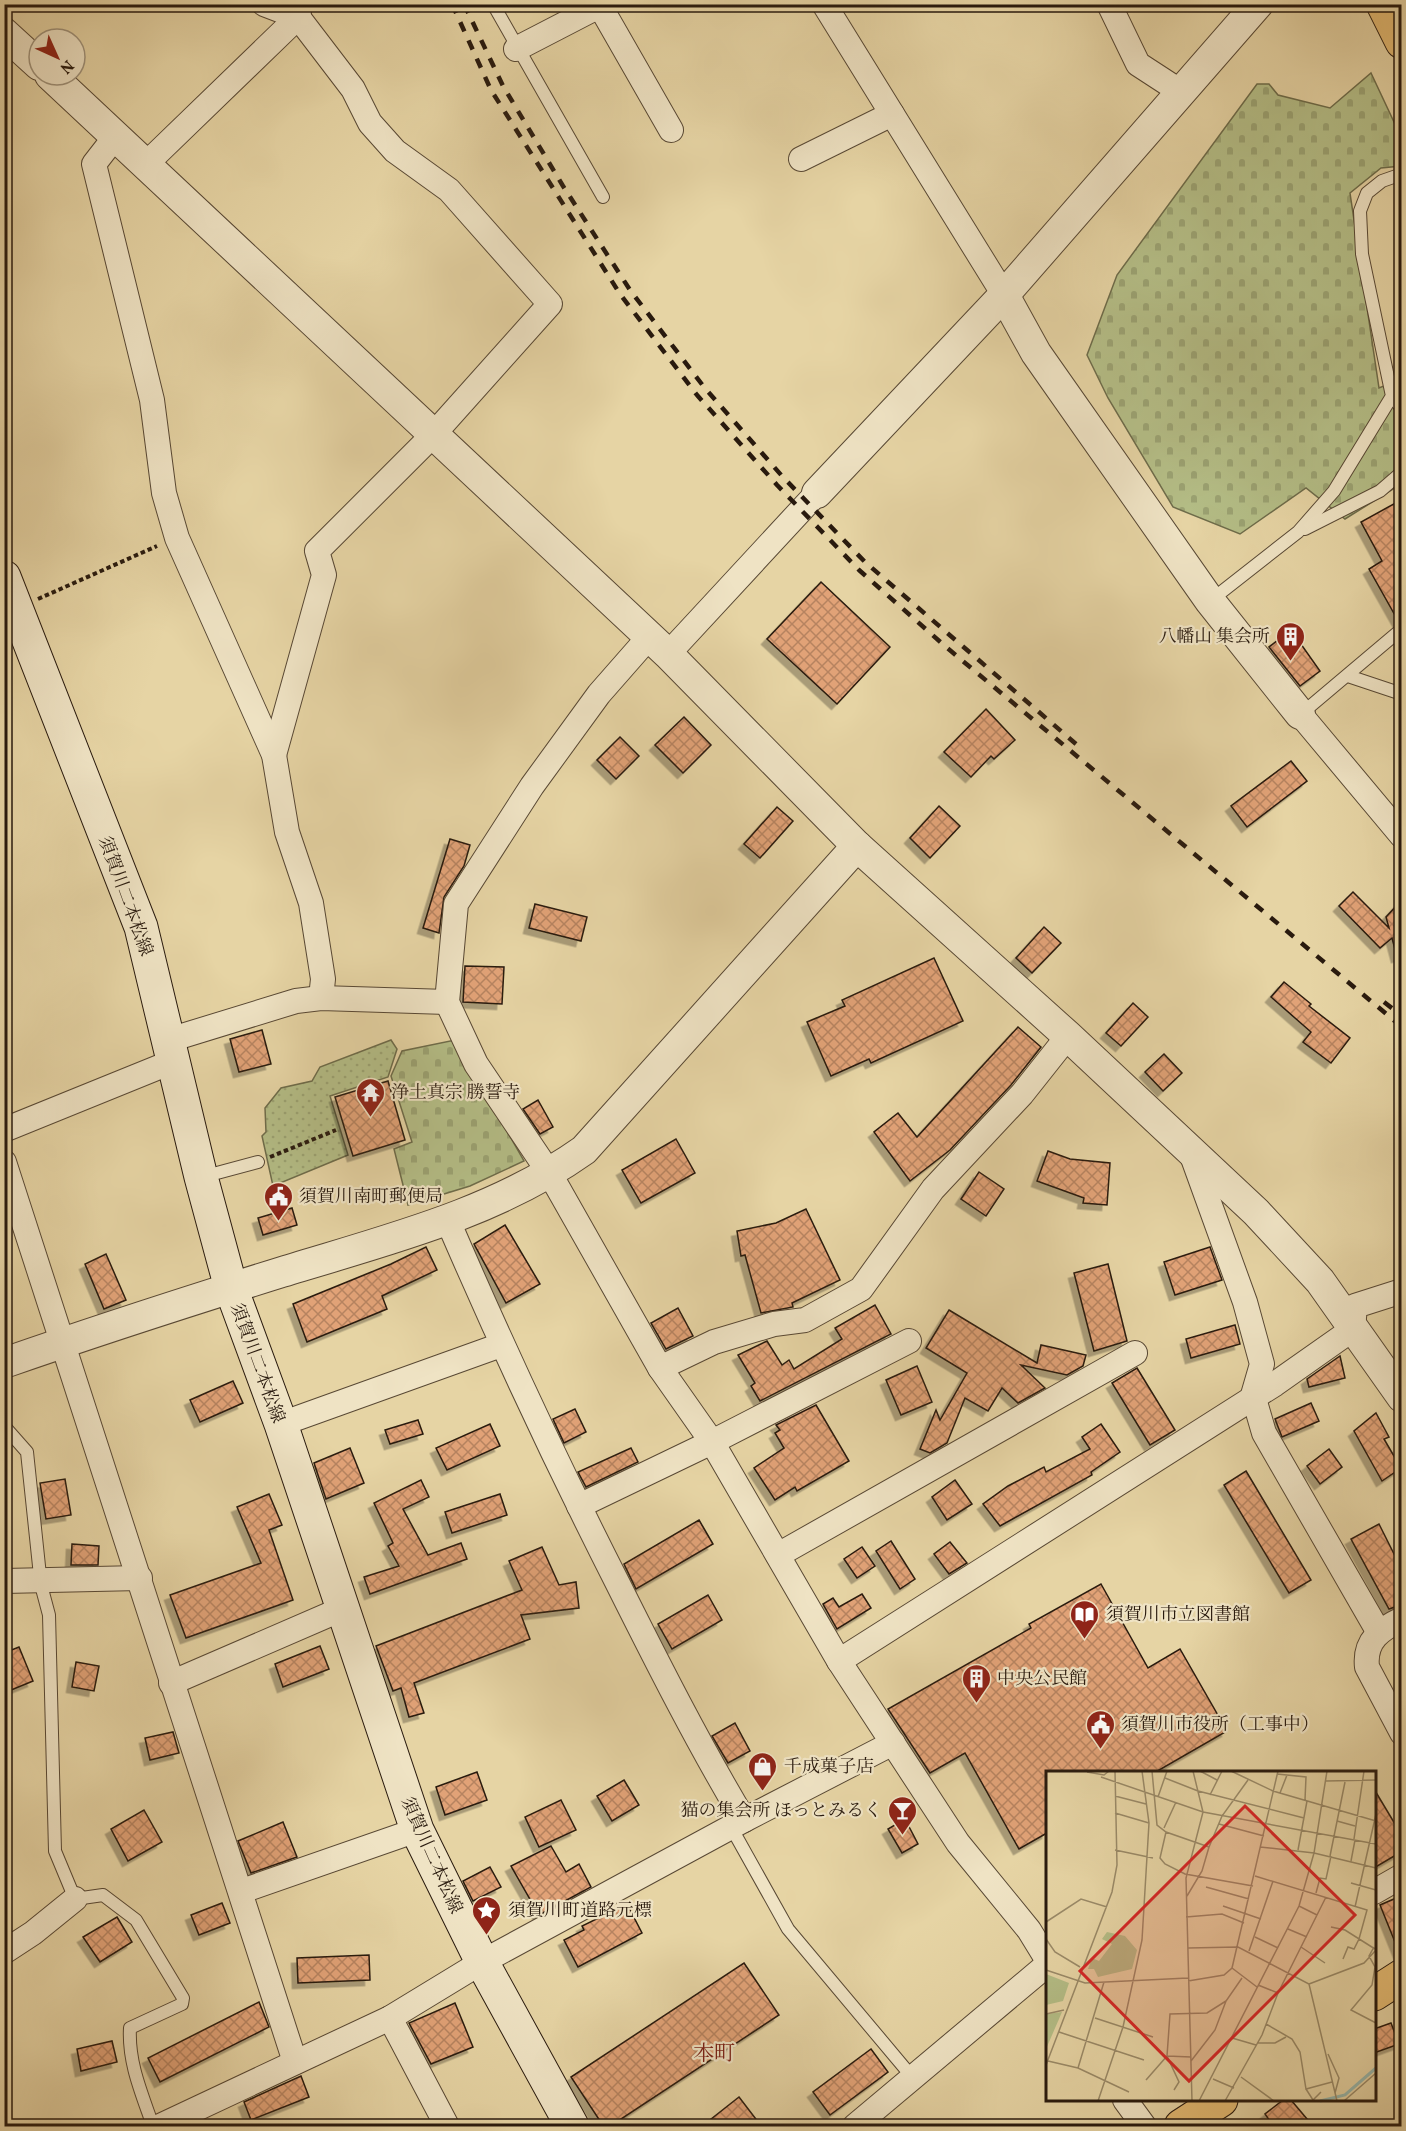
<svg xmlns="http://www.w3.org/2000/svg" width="1406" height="2131" viewBox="0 0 1406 2131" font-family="Vollkorn,'Noto Serif JP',serif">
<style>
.green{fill:url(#green-dots);stroke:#6e6c4a;stroke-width:1.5}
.cemetery{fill:url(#cemetery-stones);stroke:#6e6c4a;stroke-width:1.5}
.building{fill:url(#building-cross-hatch);stroke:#291a0e;stroke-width:1.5;filter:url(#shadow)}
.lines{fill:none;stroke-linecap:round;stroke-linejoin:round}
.service-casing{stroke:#584834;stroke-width:14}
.minor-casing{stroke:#584834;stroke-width:26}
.tertiary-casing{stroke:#584834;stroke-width:32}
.secondary-casing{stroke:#291a0e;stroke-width:35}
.primary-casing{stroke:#291a0e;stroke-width:35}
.trunk-casing{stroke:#291a0e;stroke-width:35}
.path{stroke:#291a0e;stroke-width:4;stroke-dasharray:4.5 3;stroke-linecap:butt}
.service{stroke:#efe3c4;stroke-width:12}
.minor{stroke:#efe3c4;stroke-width:24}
.tertiary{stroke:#efe3c4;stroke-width:30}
.secondary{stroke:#efe3c4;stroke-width:33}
.primary{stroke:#e3ba72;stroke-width:33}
.trunk{stroke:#e3ba72;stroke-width:33}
.rail{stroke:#291a0e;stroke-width:4.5;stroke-dasharray:10 10;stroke-linecap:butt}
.labels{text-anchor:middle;stroke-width:4.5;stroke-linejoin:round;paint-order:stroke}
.poi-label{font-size:18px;fill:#291a0e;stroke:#efe3c4;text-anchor:start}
.street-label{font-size:18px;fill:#291a0e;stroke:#efe3c4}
.quarter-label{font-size:21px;fill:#7a1f14;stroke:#efe3c4}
.inset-river{fill:none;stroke:#97b7ac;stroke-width:3}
.inset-road{fill:none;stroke:#9a8a68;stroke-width:1.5}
.view{fill:#d62828;fill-opacity:0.15;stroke:#d62828;stroke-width:3}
.inset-edge{fill:none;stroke:#291a0e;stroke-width:3}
</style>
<defs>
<pattern id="green-dots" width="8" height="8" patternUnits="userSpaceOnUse" patternTransform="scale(1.5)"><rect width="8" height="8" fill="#b4bd86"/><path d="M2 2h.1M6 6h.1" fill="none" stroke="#9ba272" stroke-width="1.8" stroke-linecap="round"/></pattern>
<pattern id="cemetery-stones" width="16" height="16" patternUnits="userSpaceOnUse" patternTransform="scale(1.5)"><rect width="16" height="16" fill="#b4bd86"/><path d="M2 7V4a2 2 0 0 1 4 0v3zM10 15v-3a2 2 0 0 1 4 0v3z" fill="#9ba272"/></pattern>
<pattern id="building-cross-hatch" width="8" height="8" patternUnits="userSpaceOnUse" patternTransform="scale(1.5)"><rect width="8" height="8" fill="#e1a277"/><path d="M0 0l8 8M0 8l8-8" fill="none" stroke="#b68360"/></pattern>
<filter id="shadow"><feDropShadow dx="-5.5" dy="5.5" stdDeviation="0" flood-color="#0004"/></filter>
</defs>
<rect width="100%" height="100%" fill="#e6d4a4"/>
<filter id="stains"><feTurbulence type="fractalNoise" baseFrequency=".00333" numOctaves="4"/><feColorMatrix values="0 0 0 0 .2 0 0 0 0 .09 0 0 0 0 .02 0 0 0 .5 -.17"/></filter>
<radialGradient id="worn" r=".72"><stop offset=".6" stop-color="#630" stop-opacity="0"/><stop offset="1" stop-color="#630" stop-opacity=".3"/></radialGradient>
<polygon class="green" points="391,1040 397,1049 388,1077 330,1096 348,1155 273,1186 262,1136 266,1132 265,1108 281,1088 312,1081 320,1067"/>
<g class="cemetery">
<polygon points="1371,73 1401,137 1401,166 1381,168 1350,193 1379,388 1401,379 1401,484 1345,519 1306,488 1240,534 1173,507 1108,398 1087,355 1117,275 1257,84 1269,84 1278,95 1330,108"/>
<polygon points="455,1040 524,1161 470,1186 408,1205 394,1149 412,1142 391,1076 402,1051"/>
</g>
<g class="building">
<polygon points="1401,500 1401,626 1369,569 1382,561 1361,522"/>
<polygon points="821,582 890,647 837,704 767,639"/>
<polygon points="1291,630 1320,671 1300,686 1269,647"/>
<polygon points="986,709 1015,740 994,759 991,756 971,777 944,752"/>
<polygon points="684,717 711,745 683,773 655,745"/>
<polygon points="620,737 639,756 616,779 597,760"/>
<polygon points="1291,761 1307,781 1247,827 1231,806"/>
<polygon points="939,806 960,826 930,858 910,838"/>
<polygon points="777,807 793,821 760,858 744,844"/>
<polygon points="450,839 470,845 464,866 444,897 439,933 423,928"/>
<polygon points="1353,892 1389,928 1386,917 1401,901 1401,956 1397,957 1392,938 1380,948 1339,906"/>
<polygon points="535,904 587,917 581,941 529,928"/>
<polygon points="1044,927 1061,943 1032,973 1016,958"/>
<polygon points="934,958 963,1021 871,1063 869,1059 831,1076 807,1022 845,1006 842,1000"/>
<polygon points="465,966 504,967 502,1004 463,1002"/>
<polygon points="1284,982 1311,1004 1309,1006 1350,1038 1331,1063 1303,1042 1311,1032 1271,997"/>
<polygon points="1133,1003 1148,1017 1121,1046 1106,1033"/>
<polygon points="1018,1027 1041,1047 1011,1085 950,1150 910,1181 874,1132 898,1113 917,1137"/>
<polygon points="262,1030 271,1064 239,1072 230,1039"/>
<polygon points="1164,1054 1182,1073 1163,1091 1145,1072"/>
<polygon points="388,1081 405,1140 353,1156 335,1097"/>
<polygon points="538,1100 553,1127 540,1134 523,1109"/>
<polygon points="676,1139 695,1173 641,1203 622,1170"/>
<polygon points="1048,1151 1070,1159 1110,1163 1107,1205 1083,1203 1084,1198 1037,1181"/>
<polygon points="979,1172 1004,1189 986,1216 961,1199"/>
<polygon points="292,1208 297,1225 263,1235 258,1218"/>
<polygon points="806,1209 840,1280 792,1303 793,1307 761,1313 745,1255 741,1256 737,1231 776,1223"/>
<polygon points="505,1225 540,1284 506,1303 474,1244"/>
<polygon points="426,1247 437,1270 382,1296 387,1309 307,1342 293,1304 391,1264"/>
<polygon points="1210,1247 1222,1280 1175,1295 1164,1262"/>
<polygon points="106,1254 126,1300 104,1309 85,1264"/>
<polygon points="1108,1264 1127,1341 1094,1351 1074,1273"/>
<polygon points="875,1305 891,1334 760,1401 751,1386 755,1383 738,1355 767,1341 782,1365 789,1360 794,1369 842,1339 835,1328"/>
<polygon points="678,1308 693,1336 666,1349 651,1323"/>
<polygon points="949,1310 1037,1363 1041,1345 1086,1355 1083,1366 1067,1375 1021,1365 1045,1388 1018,1403 1002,1388 988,1411 965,1398 947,1443 930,1453 920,1449 936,1410 940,1420 967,1373 926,1348"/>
<polygon points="1235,1325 1240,1344 1191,1358 1186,1339"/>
<polygon points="1340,1356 1345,1378 1309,1387 1307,1379"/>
<polygon points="917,1366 932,1402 901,1415 886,1380"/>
<polygon points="1137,1368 1175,1430 1150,1445 1112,1383"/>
<polygon points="233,1381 243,1403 200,1422 190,1400"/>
<polygon points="1311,1403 1319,1421 1282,1437 1275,1419"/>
<polygon points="816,1405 849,1461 797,1491 795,1487 775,1500 754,1468 784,1448 775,1433 780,1430 776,1425"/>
<polygon points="575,1409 586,1432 564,1443 553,1419"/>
<polygon points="1376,1413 1389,1437 1384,1439 1401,1468 1382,1481 1354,1431"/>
<polygon points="418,1420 423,1434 390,1444 385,1430"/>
<polygon points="490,1424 500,1446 447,1470 436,1448"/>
<polygon points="1101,1424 1120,1452 1091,1472 1092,1475 1000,1526 983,1504 1008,1486 1044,1467 1046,1472 1090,1449 1082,1437"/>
<polygon points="350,1448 364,1483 326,1499 314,1463"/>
<polygon points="631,1448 638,1462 586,1487 578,1472"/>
<polygon points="1329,1449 1342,1467 1320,1484 1307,1466"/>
<polygon points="1246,1471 1311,1580 1289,1593 1224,1485"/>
<polygon points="65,1479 71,1515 46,1519 40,1483"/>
<polygon points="421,1480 429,1497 403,1509 428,1555 461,1543 467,1559 370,1594 364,1577 399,1566 388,1546 393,1543 374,1503"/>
<polygon points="955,1480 972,1504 947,1520 932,1497"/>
<polygon points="269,1494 282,1525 269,1530 293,1600 186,1638 170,1595 261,1563 237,1507"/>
<polygon points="500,1494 507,1515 452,1533 445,1512"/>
<polygon points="699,1520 713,1544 636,1589 624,1564"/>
<polygon points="1379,1524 1401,1568 1401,1605 1389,1609 1351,1539"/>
<polygon points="891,1541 915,1579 900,1589 876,1551"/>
<polygon points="950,1542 967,1563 949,1574 934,1554"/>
<polygon points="72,1544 99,1546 98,1565 71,1565"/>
<polygon points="542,1547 559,1585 576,1582 579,1608 521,1615 530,1639 414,1683 424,1713 409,1717 401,1688 393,1691 376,1646 522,1590 509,1561"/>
<polygon points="862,1547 875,1566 857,1578 844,1559"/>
<polygon points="1101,1584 1148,1668 1180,1649 1227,1731 1154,1773 1047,1773 1047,1833 1019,1849 965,1753 930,1773 888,1709 1031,1628 1029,1624"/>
<polygon points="862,1594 871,1608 837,1629 823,1604 833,1598 839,1607"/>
<polygon points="708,1595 722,1620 672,1649 658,1624"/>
<polygon points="320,1646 329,1669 283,1687 275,1664"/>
<polygon points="19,1647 33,1681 4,1693 4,1653"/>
<polygon points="76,1662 99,1666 94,1691 72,1687"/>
<polygon points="735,1723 750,1751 728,1763 712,1736"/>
<polygon points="173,1732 179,1753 150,1760 145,1738"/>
<polygon points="477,1772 487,1800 445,1815 436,1787"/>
<polygon points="624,1780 639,1805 612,1821 597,1796"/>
<polygon points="1374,1789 1401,1834 1401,1852 1374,1868"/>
<polygon points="561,1800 576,1830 539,1847 525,1817"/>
<polygon points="144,1810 162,1842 128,1861 111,1829"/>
<polygon points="905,1819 918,1844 902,1853 888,1829"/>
<polygon points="283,1822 297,1857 251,1873 238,1841"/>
<polygon points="551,1846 566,1872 579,1864 591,1887 539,1915 511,1866"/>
<polygon points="490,1867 501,1887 473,1901 463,1881"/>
<polygon points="1401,1896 1401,1957 1380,1905"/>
<polygon points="222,1903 230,1923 199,1935 191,1915"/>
<polygon points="627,1904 642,1933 578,1967 564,1940 584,1930 582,1926"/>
<polygon points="117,1917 132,1942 100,1962 83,1937"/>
<polygon points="369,1955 370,1980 298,1983 297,1958"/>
<polygon points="744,1963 779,2015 609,2127 604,2127 571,2077"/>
<polygon points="259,2002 269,2027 160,2082 148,2058"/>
<polygon points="455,2003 473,2047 431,2064 409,2023"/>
<polygon points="1391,2023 1399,2044 1374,2053 1374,2029"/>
<polygon points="112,2041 117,2062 81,2071 77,2049"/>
<polygon points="871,2049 888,2072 830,2115 813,2092"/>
<polygon points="301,2076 309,2097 251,2120 244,2102"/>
<polygon points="739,2097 762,2127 701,2127"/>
<polygon points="1283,2100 1291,2100 1307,2119 1297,2127 1274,2127 1265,2114"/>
</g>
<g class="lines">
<defs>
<g id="service">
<polyline points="493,4 603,197"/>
<polyline points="1402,396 1392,396 1402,409"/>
<polyline points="1305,529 1380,491 1402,472"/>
<polyline points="1210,601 1298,532 1334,491 1392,396 1362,254 1360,211 1367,193 1382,181 1402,174"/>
<polyline points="1348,676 1402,694"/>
<polyline points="1301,714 1397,633"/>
<polyline points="202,1177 258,1162"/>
<path d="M4 1426 27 1452 41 1585 49 1615 55 1851 75 1899 103 1895 136 1920 183 1998 182 2004 130 2028C128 2063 142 2094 153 2126"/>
<polyline points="731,1827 788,1929 913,2078"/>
</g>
<g id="minor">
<polyline points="264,4 298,17 353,89 370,123 395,151 449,190 550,304 432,436 317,551 324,575 274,755"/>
<polyline points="824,4 1004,295"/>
<polyline points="1109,4 1138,64 1181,92"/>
<polyline points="600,6 671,130"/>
<polyline points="516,49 603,4"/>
<polyline points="115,137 94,164 152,400 164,493 177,538 274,755 287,832 311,903 323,979 321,998"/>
<polyline points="801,159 892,114"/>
<polyline points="145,165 298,17 300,4"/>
<polyline points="649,637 599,694 532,786 456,904 447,1002 476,1064 550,1174 660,1368 712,1442 839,1661 958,1843 1029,1930 1048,1961"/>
<polyline points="668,654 817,493"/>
<polyline points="1300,714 1402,836"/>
<polyline points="169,1040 296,1001 321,998 447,1002"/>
<polyline points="4,1130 174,1061"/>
<polyline points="1190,1150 1245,1302 1262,1364 1253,1395 1264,1433 1378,1631"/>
<polyline points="4,1162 295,2062"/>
<path d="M448 1221C501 1344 557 1464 618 1584 658 1664 698 1743 744 1820"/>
<polyline points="660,1368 714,1342 774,1324 805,1320 861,1289 933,1189 1022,1094 1068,1036"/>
<polyline points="281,1424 501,1345"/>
<polyline points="579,1506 712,1442 909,1341"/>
<polyline points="778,1555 1135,1353"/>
<polyline points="4,1581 140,1578"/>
<path d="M1402 1619C1381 1629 1364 1640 1367 1667L1402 1733"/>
<polyline points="839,1661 1275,1384 1353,1329 1355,1306 1402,1291"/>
<polyline points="171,1683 342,1609"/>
<polyline points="242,1891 417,1830"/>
<polyline points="1374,1892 1402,1876"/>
<polyline points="4,1952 33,1933 75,1899"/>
<polyline points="390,2018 447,2126"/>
<polyline points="1125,2100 1144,2126"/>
<polyline points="160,2126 390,2018 482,1962 744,1820 893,1743"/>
<polyline points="855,2126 1048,1964"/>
</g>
<g id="tertiary">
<polyline points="4,33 39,65"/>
<polyline points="50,75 668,654 857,846 1068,1036 1256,1212 1320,1281 1402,1397"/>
<polyline points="1004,295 1036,353 1210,601 1300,714"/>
<polyline points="817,493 1004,295 1258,4"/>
<path d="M4 1363C96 1331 189 1301 282 1272 386 1240 494 1214 584 1150L857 846"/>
</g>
<polyline id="secondary" points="4,577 141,927 201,1177 231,1288 281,1424 417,1830 482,1962 572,2126"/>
<g id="primary">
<polyline points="1374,1994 1402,1976"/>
<polyline points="1181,2126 1221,2100"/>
</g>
<polyline id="trunk" points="1383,4 1402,42"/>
</defs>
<use href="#service" class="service-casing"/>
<use href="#minor" class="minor-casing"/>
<use href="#tertiary" class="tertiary-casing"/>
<use href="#secondary" class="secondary-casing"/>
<use href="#primary" class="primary-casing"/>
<use href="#trunk" class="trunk-casing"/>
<g class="path">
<polyline points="38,599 157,546"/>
<polyline points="270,1157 336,1130"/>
</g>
<use href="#service" class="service"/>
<use href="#minor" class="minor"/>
<use href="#tertiary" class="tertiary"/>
<use href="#secondary" class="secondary"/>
<use href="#primary" class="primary"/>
<use href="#trunk" class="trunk"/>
<g class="rail">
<polyline points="452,4 491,90 620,294 697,395 777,485 859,570 946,647 1402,1027"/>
<polyline points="464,4 503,86 563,186 630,290 704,387 782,476 865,562 1076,744"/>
<polyline points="1384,1002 1402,1016"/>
</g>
</g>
<defs>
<symbol id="building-pin" viewBox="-11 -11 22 30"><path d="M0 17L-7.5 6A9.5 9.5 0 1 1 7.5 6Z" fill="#8f2418" stroke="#efe3c4"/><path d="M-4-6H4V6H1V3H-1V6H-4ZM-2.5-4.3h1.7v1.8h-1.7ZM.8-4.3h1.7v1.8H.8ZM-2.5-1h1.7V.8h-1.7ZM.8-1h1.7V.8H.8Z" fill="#fff"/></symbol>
<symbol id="temple-pin" viewBox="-11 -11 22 30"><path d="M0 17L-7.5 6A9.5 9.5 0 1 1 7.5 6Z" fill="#8f2418" stroke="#efe3c4"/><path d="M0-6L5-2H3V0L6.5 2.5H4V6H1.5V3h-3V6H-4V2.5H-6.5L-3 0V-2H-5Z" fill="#fff"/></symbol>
<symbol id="civic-pin" viewBox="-11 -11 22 30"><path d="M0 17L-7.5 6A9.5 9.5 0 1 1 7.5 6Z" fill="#8f2418" stroke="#efe3c4"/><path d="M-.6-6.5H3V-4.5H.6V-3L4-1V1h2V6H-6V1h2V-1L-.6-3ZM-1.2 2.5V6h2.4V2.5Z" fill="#fff"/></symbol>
<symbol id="library-pin" viewBox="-11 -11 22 30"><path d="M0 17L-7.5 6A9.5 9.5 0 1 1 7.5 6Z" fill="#8f2418" stroke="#efe3c4"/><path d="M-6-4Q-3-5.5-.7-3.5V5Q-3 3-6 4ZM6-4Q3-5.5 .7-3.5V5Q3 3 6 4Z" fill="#fff"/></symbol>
<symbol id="shop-pin" viewBox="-11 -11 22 30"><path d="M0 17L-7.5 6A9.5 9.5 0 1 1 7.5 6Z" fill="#8f2418" stroke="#efe3c4"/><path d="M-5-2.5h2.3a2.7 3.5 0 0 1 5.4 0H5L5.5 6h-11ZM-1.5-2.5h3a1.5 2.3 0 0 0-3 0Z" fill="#fff"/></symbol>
<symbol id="bar-pin" viewBox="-11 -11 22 30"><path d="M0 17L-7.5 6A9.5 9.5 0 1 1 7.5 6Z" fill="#8f2418" stroke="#efe3c4"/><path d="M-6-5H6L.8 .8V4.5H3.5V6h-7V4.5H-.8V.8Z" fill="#fff"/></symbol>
<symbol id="sight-pin" viewBox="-11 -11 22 30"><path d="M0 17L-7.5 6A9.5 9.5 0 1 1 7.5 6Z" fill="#8f2418" stroke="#efe3c4"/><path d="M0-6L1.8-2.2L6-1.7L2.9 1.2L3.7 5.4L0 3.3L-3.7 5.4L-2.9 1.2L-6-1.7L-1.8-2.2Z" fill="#fff"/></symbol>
</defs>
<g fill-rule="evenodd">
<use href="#building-pin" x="1274" y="620" width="33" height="45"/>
<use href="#temple-pin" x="354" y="1076" width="33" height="45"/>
<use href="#civic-pin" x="262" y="1180" width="33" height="45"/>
<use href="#library-pin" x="1068" y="1598" width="33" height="45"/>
<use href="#building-pin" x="960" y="1662" width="33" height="45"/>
<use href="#civic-pin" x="1084" y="1708" width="33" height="45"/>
<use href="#shop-pin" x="746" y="1750" width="33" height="45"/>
<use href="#bar-pin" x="886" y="1794" width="33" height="45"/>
<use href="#sight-pin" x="470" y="1894" width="33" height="45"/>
</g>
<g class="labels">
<g class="poi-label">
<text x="1270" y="642" text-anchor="end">八幡山 集会所</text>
<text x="391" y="1098">浄土真宗 勝誓寺</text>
<text x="299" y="1202">須賀川南町郵便局</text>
<text x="1106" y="1620">須賀川市立図書館</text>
<text x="997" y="1684">中央公民館</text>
<text x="1121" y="1730">須賀川市役所（工事中）</text>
<text x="784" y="1772">千成菓子店</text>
<text x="882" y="1816" text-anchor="end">猫の集会所 ほっとみるく</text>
<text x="508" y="1916">須賀川町道路元標</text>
</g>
<g class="street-label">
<text transform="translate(126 896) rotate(70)" y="6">須賀川二本松線</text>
<text transform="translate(258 1363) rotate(70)" y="6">須賀川二本松線</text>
<text transform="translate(432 1855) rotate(66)" y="6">須賀川二本松線</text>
</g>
<g class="quarter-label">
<text x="714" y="2060">本町</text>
</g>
</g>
<g transform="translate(1046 1771)">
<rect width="330" height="330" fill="#e6d4a4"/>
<path d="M16 241 0 278V243Z" fill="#b4bd86"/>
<path d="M0 203 23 212 17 230 0 234Z" fill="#b4bd86"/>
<path d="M61 161 79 165 91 179 86 198 52 206 48 198H42L46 187 53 190 66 173 56 168Z" fill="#b4bd86"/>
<path class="inset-river" d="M274 330 299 324 330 297"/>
<path class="inset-road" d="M106 0 111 54 120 61 163 76 176 45 202 9M154 0 171 9M185 0 227 20 330 50M41 1 58 4 63 0M231 3 260 6 259 29M55 6 157 41 330 73M119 7 152 20 258 47M280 10 330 9M234 22 241 4M164 24 176 0M69 25 100 33M112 26 121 0M69 42 103 52M291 50 309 55M173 53 218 65M118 57 130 31M120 61 114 87 119 93 139 103 207 115M308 68 318 0M214 76 268 82 330 97M69 79 107 87M252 79 261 30M284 85 299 11M305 90 309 69M209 105 321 139 313 168 308 178 302 176 297 188M305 112 330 119M160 116 203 128M270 122 274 107 280 108 285 85M141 125 156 100 163 76M177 135 215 148M253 135 271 144M309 136 330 43M140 146 176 143 198 152M0 151 35 128 61 136M285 156 299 159 329 178M242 158 261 166M209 166 232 177M0 168 9 181 34 196M255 176 279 192M328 176 323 185 329 196 326 214 305 239 330 252M142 177 192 176 263 213 291 330M203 180 227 110M186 197 211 216M0 199 39 212 142 207M142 210 178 204 186 197 232 0M263 213 318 192 330 179M212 214 232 222M0 243 18 239M49 247 107 266M220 253 246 268 254 281 260 318 286 311M13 261 98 289M186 267 210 274M211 272H229L240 266M282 283 293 307 289 322M2 290 32 297 83 321M145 290 169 259 180 230 196 207M0 294 66 121 71 94 69 0M32 297 58 211M195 306 228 330M167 308 188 317M100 309 121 285 145 286M260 318 267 329 275 321M128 319 133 311 121 285 124 243 161 242 180 230M52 330 77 256 96 169 103 52 96 0M146 330 140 107 157 41 147 0M153 330 253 135 268 82 281 0M179 330 216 264 232 222 280 126M298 330 330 302"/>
<path class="view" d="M199 35 309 144 143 310 34 200Z"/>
<rect width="330" height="330" class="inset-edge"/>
</g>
<rect width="1406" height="2131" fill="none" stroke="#e6d4a4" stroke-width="24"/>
<rect x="6" y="6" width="1394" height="2119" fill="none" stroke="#291a0e" stroke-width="3"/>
<rect x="12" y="12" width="1382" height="2107" fill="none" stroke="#291a0e" stroke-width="1.5"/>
<g transform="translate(57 57) rotate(135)"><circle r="28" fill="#efe3c4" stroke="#a0937b" stroke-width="1.5"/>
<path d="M0-4.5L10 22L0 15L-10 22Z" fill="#8f2418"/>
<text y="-9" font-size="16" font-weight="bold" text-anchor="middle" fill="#291a0e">N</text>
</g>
<rect width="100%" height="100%" filter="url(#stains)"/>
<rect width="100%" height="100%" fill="url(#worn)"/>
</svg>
